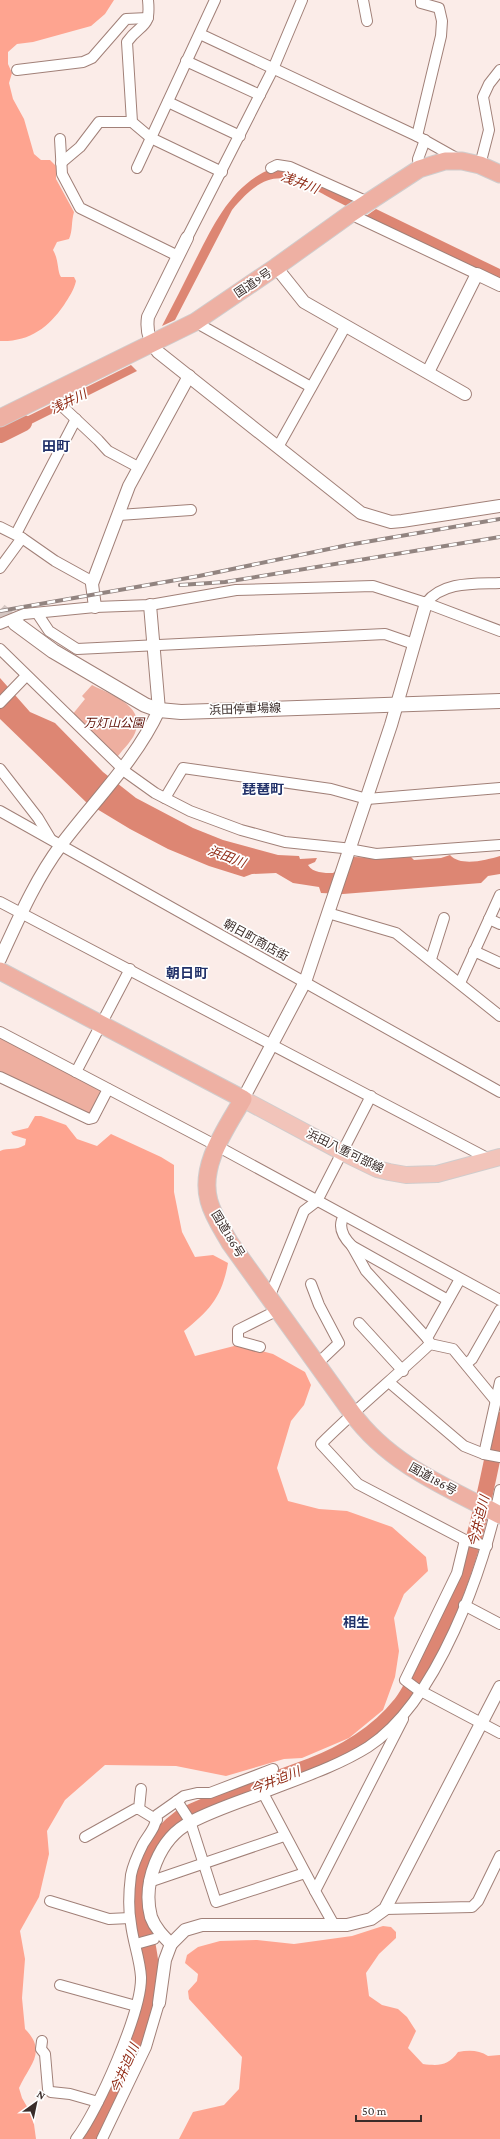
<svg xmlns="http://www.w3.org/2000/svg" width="500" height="2139" viewBox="0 0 500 2139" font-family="'Crimson Pro','Noto Sans JP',serif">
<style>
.green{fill:#eeafa0}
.forest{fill:#fea490}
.water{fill:#dd8673}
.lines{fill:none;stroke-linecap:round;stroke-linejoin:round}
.river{stroke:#dd8673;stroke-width:16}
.secondary-tunnel{stroke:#d4c6c2;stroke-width:14;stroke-dasharray:14 7;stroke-linecap:butt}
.minor-casing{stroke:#a18078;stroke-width:12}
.tertiary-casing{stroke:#a18078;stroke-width:14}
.secondary-casing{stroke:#a18078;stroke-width:16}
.primary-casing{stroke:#d0cccc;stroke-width:18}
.trunk-casing{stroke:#d0cccc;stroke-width:19}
.minor{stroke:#fff;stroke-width:10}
.tertiary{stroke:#fff;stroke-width:12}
.secondary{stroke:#fff;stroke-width:14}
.primary{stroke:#f2c4ba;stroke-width:16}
.trunk{stroke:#eeb0a3;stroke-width:17}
.rail-casing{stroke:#928480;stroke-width:4}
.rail{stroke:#fff;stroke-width:2.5;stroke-dasharray:8;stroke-linecap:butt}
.labels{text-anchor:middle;stroke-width:3.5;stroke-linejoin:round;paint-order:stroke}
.street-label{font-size:12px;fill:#3a2c29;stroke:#fff}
.park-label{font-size:12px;font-style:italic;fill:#5a0b00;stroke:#fff}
.water-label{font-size:13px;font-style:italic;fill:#902a14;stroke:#fff}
.neighbourhood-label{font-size:13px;font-weight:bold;fill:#213169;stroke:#fff}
.quarter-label{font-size:14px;font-weight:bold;fill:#213169;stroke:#fff}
</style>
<rect width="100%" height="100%" fill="#fbece8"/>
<g class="green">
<path d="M92 685C109 694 144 705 136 730 134 739 124 748 118 756H115L72 715 85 699 82 696Z"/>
<polygon points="0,1037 101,1090 102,1094 91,1115 0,1074"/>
</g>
<g class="forest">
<path d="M0 0H114L105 14 91 26 33 42 17 44 8 52V64L12 73 9 83 13 99 24 119 34 154 41 160H50L56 166V179L74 212C71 222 73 230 69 239L57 242 53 250C59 260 57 271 61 277H74L76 281C74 290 69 297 64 305 48 328 29 342 0 341Z"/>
<path d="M35 1116H41L66 1125 77 1139 97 1146 111 1134 161 1157 174 1165V1192L182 1232 195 1257 213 1255 228 1263C222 1297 210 1310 184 1331L195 1356 238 1345 273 1354 305 1372 311 1385 304 1405 291 1421 277 1468 288 1501 319 1509 347 1511 392 1527 426 1557 428 1571 404 1594 394 1618 399 1651 395 1677 383 1710 349 1738 302 1758 284 1759 226 1776 176 1766 105 1765 65 1800 47 1831 49 1854 39 1897 20 1931 25 1959 22 1998 25 2029C48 2052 29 2065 19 2088L22 2098 33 2117 36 2139H0V1151C9 1147 15 1151 25 1145L26 1139 13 1135 11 1132 28 1128Z"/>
<path d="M383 1926 391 1927 396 1932V1938L379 1954 366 1973 369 1996 382 2005 398 2009 407 2017 416 2031 408 2048 423 2064C439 2066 448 2066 458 2052 469 2050 479 2050 488 2056L500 2055V2139H179L193 2112 224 2105 239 2089 242 2057 189 1999 188 1991 197 1981 198 1974 185 1963 187 1955 198 1947 220 1941 257 1940 294 1944 352 1936Z"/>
</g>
<g class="water">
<path d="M273 168H282L356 199 346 206C295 181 275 157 232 210L175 320 162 326C173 305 184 283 195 261 214 224 232 184 273 168Z"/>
<polygon points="376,209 500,269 500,279 366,216"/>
<polygon points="131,365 137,371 7,436 4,428"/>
<path d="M0 678 30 712 55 723 103 772 136 798 193 828 223 840 278 855 299 856 300 859 317 858 315 862 308 865C313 873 324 873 333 873L354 857 378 858 411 857 414 860 441 858 450 855C461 867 486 860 500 856V874L488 876 481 883 343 894 321 893 319 887 293 883 276 873 252 874 244 877 209 866 168 849 130 829 87 803 0 719Z"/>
</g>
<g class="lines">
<g class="river">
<polyline points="0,435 24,423"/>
<path d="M89 2139C102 2120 109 2099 119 2078 134 2045 150 2012 151 1975 152 1934 124 1894 147 1855 156 1841 166 1828 180 1818 195 1808 214 1803 230 1796 257 1786 284 1776 311 1766 343 1754 378 1733 400 1705 410 1693 417 1676 424 1662 468 1581 483 1509 500 1420"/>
</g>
<polyline class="secondary-tunnel" points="0,610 15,623"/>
<defs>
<g id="minor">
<path d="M148 0C151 30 141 22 127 42L132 122 151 138 222 172"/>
<polyline points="363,0 367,21"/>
<polyline points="200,34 417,136 458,159"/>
<polyline points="186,61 260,95"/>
<polyline points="17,70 83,62 92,58 126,19 148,18"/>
<polyline points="168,102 240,136"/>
<polyline points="417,136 441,36 442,21 439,8 421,3 421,0"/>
<polyline points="60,139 62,174 80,208 178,256"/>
<polyline points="61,163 80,147 99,122 132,122"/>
<polyline points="480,165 489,130 483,97 489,84 500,70"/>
<polyline points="137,168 215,0"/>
<polyline points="271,168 277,165 290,167 368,202"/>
<polyline points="419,169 418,159 425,140"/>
<polyline points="350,214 477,274"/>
<polyline points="187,238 273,69 302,0"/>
<polyline points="195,322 311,387"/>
<polyline points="52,392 65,409 98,440 108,451 138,467"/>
<polyline points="278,447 345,327"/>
<polyline points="119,515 191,510"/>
<polyline points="0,527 22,538 0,568"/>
<polyline points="16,534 76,419"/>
<polyline points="22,538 55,561 93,582"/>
<path d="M426 603C443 581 475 584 500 583"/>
<polyline points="37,613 49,631 77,649 385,634 414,644"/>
<polyline points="0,624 24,614 95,607 150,605 236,590 373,586 426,603 500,631"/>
<polyline points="0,649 127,773 155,793 190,811 241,830 285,842 343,848 376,854 500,845"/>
<polyline points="0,703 26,676"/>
<polyline points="0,769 38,818 50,838"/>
<polyline points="165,798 183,768 331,789 367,799 500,788"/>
<polyline points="0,811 500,1092"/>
<polyline points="0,902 491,1160"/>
<polyline points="328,913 396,933 500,1016"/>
<polyline points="489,919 500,924"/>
<polyline points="474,951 500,963"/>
<polyline points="431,959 444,918"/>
<polyline points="460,983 500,895"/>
<polyline points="0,1032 217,1146 500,1300"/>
<polyline points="76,1072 130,969"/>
<polyline points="0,1077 89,1119 93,1118 108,1089"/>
<path d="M344 1216C337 1227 344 1238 352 1246L448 1300"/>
<polyline points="352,1246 366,1271 427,1338"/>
<polyline points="311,1284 319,1305 339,1343 317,1364"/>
<polyline points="269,1298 304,1211 317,1201 371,1096"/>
<polyline points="359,1323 403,1371"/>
<polyline points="430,1343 427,1338 460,1279"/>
<polyline points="260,1347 238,1341 238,1330 278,1310"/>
<polyline points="466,1364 472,1359 500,1310"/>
<polyline points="390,1383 464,1446 484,1454 500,1457"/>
<polyline points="484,1454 500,1382"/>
<polyline points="465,1540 457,1573 405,1680 417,1689 500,1733"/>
<path d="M487 1546 465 1540 358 1484 321 1444C356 1409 394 1378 430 1344L453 1349 495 1400"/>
<polyline points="464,1605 500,1624"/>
<polyline points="177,1801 190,1821 216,1902 305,1873"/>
<polyline points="139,1809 157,1820"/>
<polyline points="85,1837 135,1809 139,1809 141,1789"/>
<polyline points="149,1882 284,1836"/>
<path d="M315 1891 263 1793C298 1779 336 1767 368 1747 437 1702 485 1568 500 1490"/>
<polyline points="50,1901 109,1919 130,1918"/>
<polyline points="385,1909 472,1907 478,1901 500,1856"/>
<polyline points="334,1925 315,1891 403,1719"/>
<polyline points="136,1944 154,1939"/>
<polyline points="60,1985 136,2006"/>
<polyline points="42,2041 41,2049 45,2054 48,2089 51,2092 70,2094 98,2102"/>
<path d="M76 2139C98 2111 142 2011 141 1977 140 1959 133 1942 131 1924 128 1908 129 1891 131 1875 133 1865 138 1854 143 1844 149 1834 156 1827 157 1815L184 1796 197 1793H210L273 1769"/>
<polyline points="102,2139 146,2047 159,2003"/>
</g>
<g id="tertiary">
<path d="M187 238 148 317C146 331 149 342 158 352L361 513 391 522 402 521 500 506"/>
<polyline points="276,267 304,302 465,394"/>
<polyline points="428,372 477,274 500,285"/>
<polyline points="95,607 92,584 129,486 189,376"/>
<path d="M0 959C18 920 35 880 61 845 94 801 136 760 159 710L150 605"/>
<polyline points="243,1099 305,982 391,725 426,603"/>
<polyline points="171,1944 185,1930 202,1925 347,1925 371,1919 385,1909 500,1687"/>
<path d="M159 2003 165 1960 171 1944C163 1936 155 1928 151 1917 142 1883 159 1838 191 1822 214 1810 239 1802 263 1793"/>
</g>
<polyline id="secondary" points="15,623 53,651 145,705 159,710 181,712 500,701"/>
<polyline id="primary" points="243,1099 342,1152 377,1169 389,1172 406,1175 437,1174 500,1157"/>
<g id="trunk">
<polyline points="0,418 195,322 276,267 350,214 419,169 445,161 462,161 480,165 500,174"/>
<path d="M0 971 243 1099C226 1129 199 1165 209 1201 213 1216 222 1229 230 1243L352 1413C389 1464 446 1487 500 1515"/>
</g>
</defs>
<use href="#minor" class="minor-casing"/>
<use href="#tertiary" class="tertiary-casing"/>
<use href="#secondary" class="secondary-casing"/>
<use href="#primary" class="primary-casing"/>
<use href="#trunk" class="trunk-casing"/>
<use href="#minor" class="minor"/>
<use href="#tertiary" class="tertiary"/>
<use href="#secondary" class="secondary"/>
<use href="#primary" class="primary"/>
<use href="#trunk" class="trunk"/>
<defs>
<g id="rail">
<polyline points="180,585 225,582 500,537"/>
<polyline points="0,611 199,576 348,545 500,519"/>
</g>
</defs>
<use href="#rail" class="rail-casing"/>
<use href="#rail" class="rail"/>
</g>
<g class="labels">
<g class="street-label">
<text transform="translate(253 283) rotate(-34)" y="4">国道9号</text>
<text transform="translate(245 709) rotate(-2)" y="4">浜田停車場線</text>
<text transform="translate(256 940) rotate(29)" y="4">朝日町商店街</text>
<text transform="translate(345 1151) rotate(26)" y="4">浜田八重可部線</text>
<text transform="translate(228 1234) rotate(59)" y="4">国道186号</text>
<text transform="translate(433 1479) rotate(29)" y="4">国道186号</text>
</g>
<g class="park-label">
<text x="114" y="727">万灯山公園</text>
</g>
<g class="water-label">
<text transform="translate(300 182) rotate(21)" y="5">浅井川</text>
<text transform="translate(68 401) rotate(-26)" y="5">浅井川</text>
<text transform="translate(227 856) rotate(21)" y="5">浜田川</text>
<text transform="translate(478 1521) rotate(-76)" y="5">今井迫川</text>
<text transform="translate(275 1780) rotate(-22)" y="5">今井迫川</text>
<text transform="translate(124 2068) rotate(-67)" y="5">今井迫川</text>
</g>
<g class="neighbourhood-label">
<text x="356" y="1627">相生</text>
</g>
<g class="quarter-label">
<text x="56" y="451">田町</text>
<text x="263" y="794">琵琶町</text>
<text x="187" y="978">朝日町</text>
</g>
</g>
<g transform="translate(36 2103) rotate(33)" stroke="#ffffff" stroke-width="3" paint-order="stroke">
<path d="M0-3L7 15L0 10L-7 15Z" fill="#3a2c29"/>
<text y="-6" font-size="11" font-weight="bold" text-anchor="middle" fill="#3a2c29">N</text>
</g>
<path d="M356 2115v6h65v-6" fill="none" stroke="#3a2c29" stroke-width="2"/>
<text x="362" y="2115" font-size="12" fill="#3a2c29" stroke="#ffffff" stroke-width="3" paint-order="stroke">50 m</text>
</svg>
